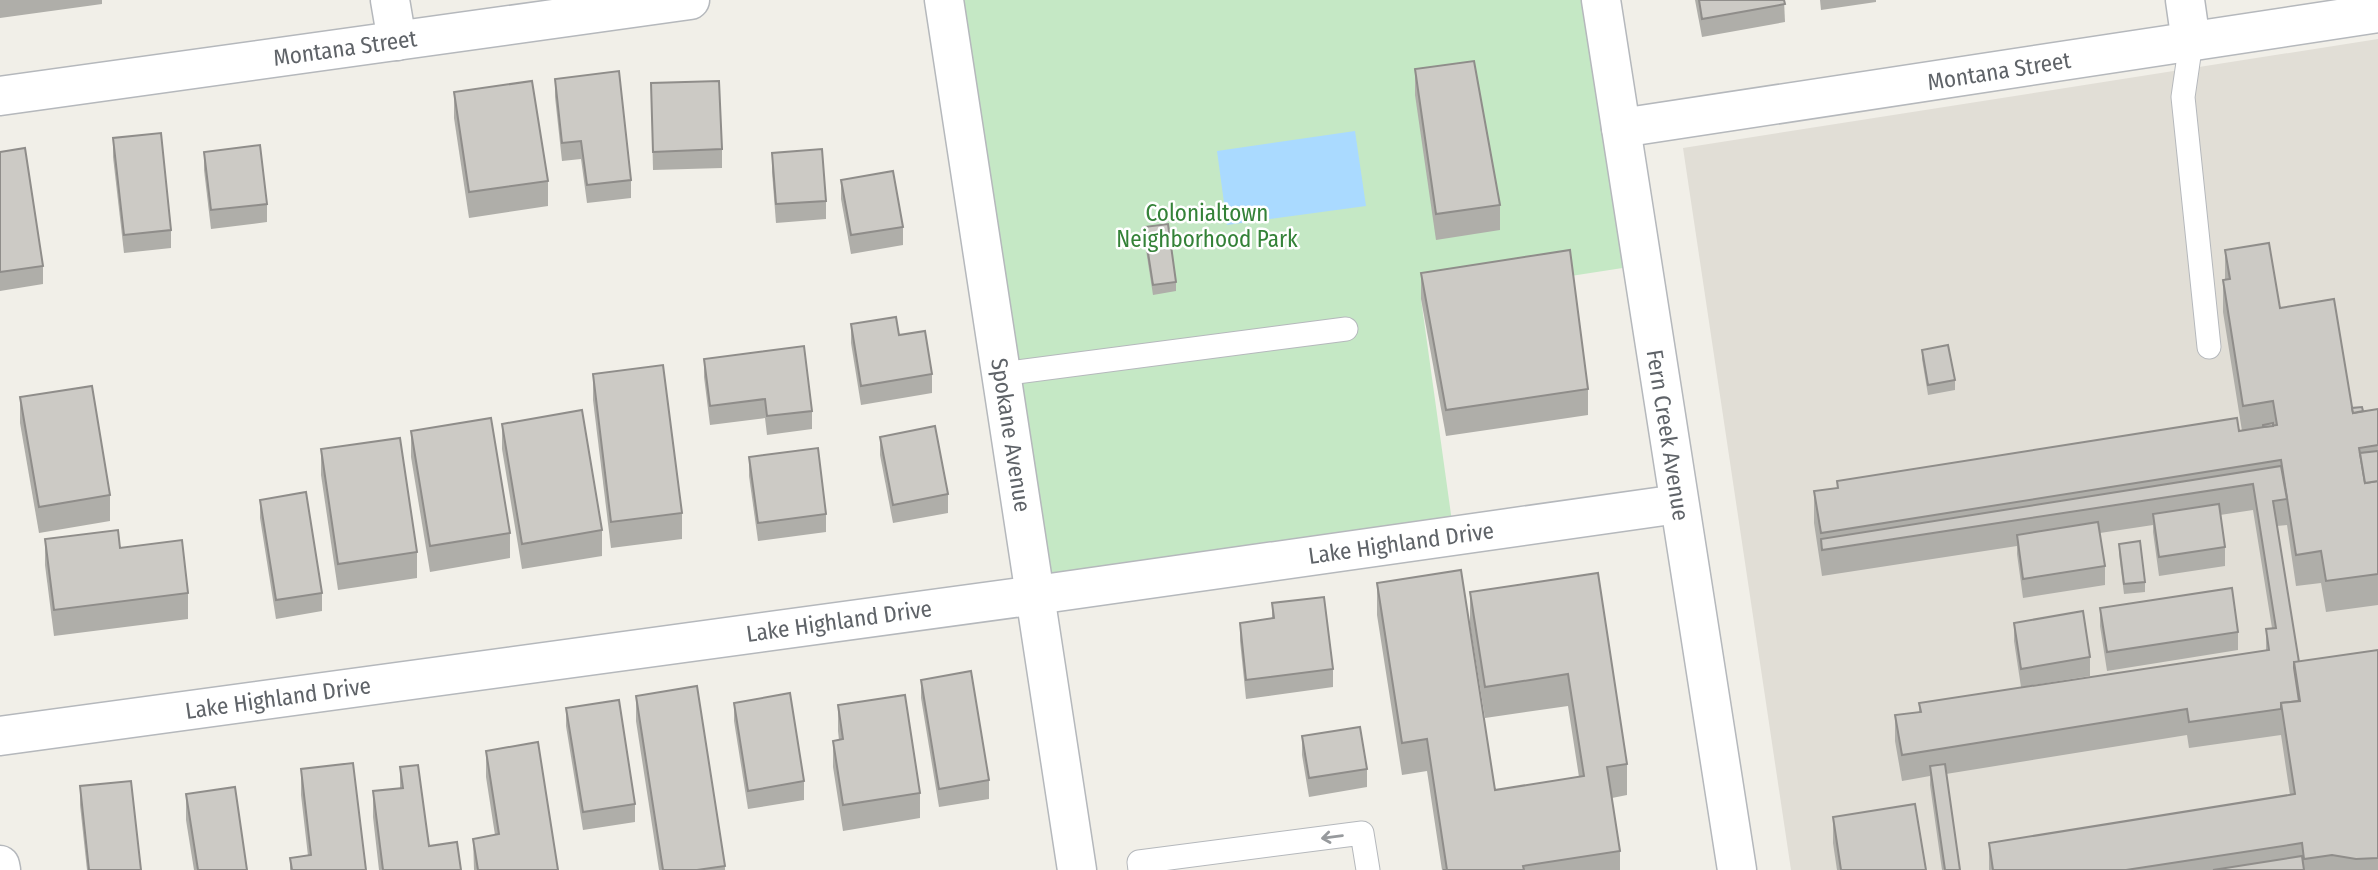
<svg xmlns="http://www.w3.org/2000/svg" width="2378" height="870" viewBox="0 0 2378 870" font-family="'Fira Sans Condensed',sans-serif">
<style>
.education{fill:#e1ded6}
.green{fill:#c5e8c5}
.water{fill:#aadaff}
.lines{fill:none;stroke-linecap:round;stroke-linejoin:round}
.service-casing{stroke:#b5b8bc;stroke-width:25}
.minor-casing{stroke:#b5b8bc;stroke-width:41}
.tertiary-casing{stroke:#b5b8bc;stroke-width:41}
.service{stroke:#fff;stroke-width:23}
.minor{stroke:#fff;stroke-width:38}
.tertiary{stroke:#fff;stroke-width:38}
.wall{fill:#afaea9}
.building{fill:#cccac5;stroke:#8f8d8a;stroke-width:2}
.oneway{stroke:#979a9d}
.labels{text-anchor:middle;stroke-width:5;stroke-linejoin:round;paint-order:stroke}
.street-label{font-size:23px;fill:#5f6368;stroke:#fff}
.park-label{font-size:23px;fill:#348238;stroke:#fff}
</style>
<rect width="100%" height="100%" fill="#f1efe8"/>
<polygon class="education" points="2378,39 2378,870 1791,870 1683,148"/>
<polygon class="green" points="944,0 1600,0 1642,265 1421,299 1454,536 1036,595"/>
<polygon class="water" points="1355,131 1366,206 1227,225 1217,151"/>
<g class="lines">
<defs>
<g id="service">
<polyline points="2191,42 2183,97 2209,347"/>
<polyline points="1002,374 1346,329"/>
<polyline points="1140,870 1139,862 1362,833 1368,870"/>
</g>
<g id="minor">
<polyline points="390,0 397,41"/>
<polyline points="944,0 1077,870"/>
<polyline points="2185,0 2191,42"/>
<polyline points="0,96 690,0"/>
<polyline points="1621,128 2378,13"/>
<polyline points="0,736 1036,595 1678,504"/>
<polyline points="0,865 1,870"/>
</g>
<polyline id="tertiary" points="1601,0 1737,870"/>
</defs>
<use href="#service" class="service-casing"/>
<use href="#minor" class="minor-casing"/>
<use href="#tertiary" class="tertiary-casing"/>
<use href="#service" class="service"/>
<use href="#minor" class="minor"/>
<use href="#tertiary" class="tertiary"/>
</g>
<g class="wall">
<polygon points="0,0 102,0 102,4 0,18"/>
<polygon points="1695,0 1784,0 1785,22 1702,37"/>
<polygon points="1820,0 1876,0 1876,2 1821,10"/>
<polygon points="1415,69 1500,205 1500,230 1436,240 1415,95"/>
<polygon points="555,79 631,180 631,198 587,203 581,159 562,161 555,97"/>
<polygon points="651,83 722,149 722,168 653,170"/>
<polygon points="454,92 548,181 548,206 469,218 454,118"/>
<polygon points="113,138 171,230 171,248 124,253 113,157"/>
<polygon points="0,152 43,266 43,284 0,291"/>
<polygon points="204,152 267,204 267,222 211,229 204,170"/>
<polygon points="772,153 826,201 826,219 776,223 772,172"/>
<polygon points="841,180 903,227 903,245 851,254 841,199"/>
<polygon points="1144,227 1176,282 1176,291 1153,295 1144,237"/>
<polygon points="2225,250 2280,308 2352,408 2363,411 2378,409 2378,605 2326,612 2321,583 2296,586 2287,525 2277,526 2299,662 2378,650 2378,870 1989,870 1989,843 2290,795 2281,735 2189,748 2187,735 1946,774 1960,870 1942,870 1930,785 1930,776 1902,781 1895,741 1895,715 1919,712 1919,703 2266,651 2266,629 2272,628 2253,510 2220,515 2225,547 2225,566 2159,576 2153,532 2153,525 2100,533 2105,566 2105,585 2023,598 2017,554 2017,546 1822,576 1814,523 1814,491 2242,431 2223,312 2223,280 2225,280"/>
<polygon points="1421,273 1588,389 1588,415 1446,436 1421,299"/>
<polygon points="851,324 899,335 932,374 932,393 861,405 851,343"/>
<polygon points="1922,350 1955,380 1955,390 1928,395 1922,359"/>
<polygon points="704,359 812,411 812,429 767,435 765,418 710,425 704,377"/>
<polygon points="593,374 682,513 682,539 611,548 593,400"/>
<polygon points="20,397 110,495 110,521 39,533 20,423"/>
<polygon points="502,424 602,530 602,556 522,569 502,449"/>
<polygon points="411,431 510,533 510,558 430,572 411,457"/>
<polygon points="880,437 948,494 948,513 893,523 880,455"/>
<polygon points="321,449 417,552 417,578 338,590 321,475"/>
<polygon points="749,457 826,514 826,532 758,541 749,476"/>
<polygon points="260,500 322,593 322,611 276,619 260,518"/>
<polygon points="45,539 120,548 188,593 188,619 54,636 45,565"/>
<polygon points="2119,544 2145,582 2145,592 2124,594 2119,554"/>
<polygon points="1598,573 1627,764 1627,795 1612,798 1620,851 1620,870 1442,870 1427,771 1402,775 1377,615 1377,583 1495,790 1579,777 1568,706 1485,718 1470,624 1470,592"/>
<polygon points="1272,603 1333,669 1333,687 1246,699 1240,641 1240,623 1272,618"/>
<polygon points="2100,608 2238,632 2238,650 2107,671 2100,626"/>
<polygon points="2014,623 2090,657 2090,676 2021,687 2014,641"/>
<polygon points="921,680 989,780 989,799 939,807 921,698"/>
<polygon points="636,696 725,866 725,870 659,870 636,721"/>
<polygon points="734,703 804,781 804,800 748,809 734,721"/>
<polygon points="838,705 920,793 920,818 843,831 833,767 833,741 839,740 838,731"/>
<polygon points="566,708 635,804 635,822 583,830 566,726"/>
<polygon points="1302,736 1367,769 1367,787 1309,797 1302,755"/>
<polygon points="486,751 558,870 474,870 473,839 495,835 486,777"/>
<polygon points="400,767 429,846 461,870 379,870 373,817 373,791 400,788"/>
<polygon points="301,769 366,870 290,870 290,858 308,856 301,795"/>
<polygon points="80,786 141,870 87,870 80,805"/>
<polygon points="186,794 247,870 194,870 186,820"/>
<polygon points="1833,817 1926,870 1837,870 1833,843"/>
</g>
<g class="building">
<polygon points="1699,0 1784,0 1785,4 1702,19"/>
<polygon points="1474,61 1500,205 1436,214 1415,69"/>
<polygon points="619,71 631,180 587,185 581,141 562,143 555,79"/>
<polygon points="532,81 548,181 469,192 454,92"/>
<polygon points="719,81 722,149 653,152 651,83"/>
<polygon points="161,133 171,230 124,235 113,138"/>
<polygon points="260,145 267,204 211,210 204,152"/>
<polygon points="25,148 43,266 0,272 0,152"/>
<polygon points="822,149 826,201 776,204 772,153"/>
<polygon points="893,171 903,227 851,235 841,180"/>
<polygon points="1168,224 1176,282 1153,285 1144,227"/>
<polygon points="2269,243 2280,308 2334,299 2353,413 2378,409 2378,445 2359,448 2365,483 2378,481 2378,574 2326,581 2321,551 2296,555 2281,460 1821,533 1814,491 1838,488 1837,481 2237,418 2239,431 2277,425 2273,401 2243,406 2223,280 2230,279 2225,250"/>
<polygon points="1570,250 1588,389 1446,410 1421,273"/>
<polygon points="896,317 899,335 925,331 932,374 861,386 851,324"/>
<polygon points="1948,345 1955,380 1928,385 1922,350"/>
<polygon points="804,346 812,411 767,416 765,399 710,406 704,359"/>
<polygon points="663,365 682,513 611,522 593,374"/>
<polygon points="92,386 110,495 39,507 20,397"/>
<polygon points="2362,407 2363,411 2353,413 2352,408"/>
<polygon points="582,410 602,530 522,544 502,424"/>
<polygon points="491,418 510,533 430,546 411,431"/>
<polygon points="2273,423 2273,426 2263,427 2263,425"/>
<polygon points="935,426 948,494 893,505 880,437"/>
<polygon points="400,438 417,552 338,564 321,449"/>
<polygon points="818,448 826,514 758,523 749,457"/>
<polygon points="2378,451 2378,481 2365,483 2360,453"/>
<polygon points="2281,466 2287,499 2273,501 2299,662 2294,662 2294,668 2299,701 2281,703 2281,709 2189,722 2187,709 1902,755 1895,715 1921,712 1919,703 2269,650 2266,629 2276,628 2253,484 1822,550 1821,539"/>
<polygon points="306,492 322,593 276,600 260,500"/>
<polygon points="2219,504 2225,547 2159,557 2153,514"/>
<polygon points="2098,522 2105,566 2023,579 2017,535"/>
<polygon points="118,530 120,548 182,540 188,593 54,610 45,539"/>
<polygon points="2140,541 2145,582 2124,584 2119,544"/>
<polygon points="1461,570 1495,790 1584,776 1568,674 1485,687 1470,592 1598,573 1627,764 1607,767 1620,851 1523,866 1524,870 1443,870 1447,870 1427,739 1402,743 1377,583"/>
<polygon points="2232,588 2238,632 2107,652 2100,608"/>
<polygon points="1324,597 1333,669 1246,680 1240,623 1274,618 1272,603"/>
<polygon points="2083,611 2090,657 2021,669 2014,623"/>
<polygon points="2378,650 2378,858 2356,859 2332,855 2304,859 2302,843 2126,870 1993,870 1989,843 2295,794 2281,703 2300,701 2294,662"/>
<polygon points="971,671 989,780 939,789 921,680"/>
<polygon points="697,686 725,866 697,870 663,870 636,696"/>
<polygon points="790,693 804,781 748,791 734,703"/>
<polygon points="905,695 920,793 843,805 833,741 843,739 838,705"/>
<polygon points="619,700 635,804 583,812 566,708"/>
<polygon points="1360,727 1367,769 1309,778 1302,736"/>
<polygon points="538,742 558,870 478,870 473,839 499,834 486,751"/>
<polygon points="353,763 366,870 292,870 290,858 311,855 301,769"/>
<polygon points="1945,764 1960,870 1945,870 1930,766"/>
<polygon points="418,765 429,846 457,842 461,870 383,870 373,791 403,788 400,767"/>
<polygon points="131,781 141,870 89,870 80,786"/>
<polygon points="235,787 247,870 198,870 186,794"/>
<polygon points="1915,804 1926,870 1841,870 1833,817"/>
<polygon points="2302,856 2304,870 2213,870"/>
</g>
<defs><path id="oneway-shaft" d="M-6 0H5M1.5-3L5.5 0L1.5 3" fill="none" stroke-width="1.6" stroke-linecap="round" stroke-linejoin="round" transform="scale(1.75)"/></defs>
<use class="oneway" href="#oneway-shaft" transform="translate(1332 837) rotate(173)"/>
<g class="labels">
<g class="street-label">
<text transform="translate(345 48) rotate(-8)" y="8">Montana Street</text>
<text transform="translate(1999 71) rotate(-9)" y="8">Montana Street</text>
<text transform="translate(1011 435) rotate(81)" y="8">Spokane Avenue</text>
<text transform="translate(1668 435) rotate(81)" y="8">Fern Creek Avenue</text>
<text transform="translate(1401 543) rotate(-8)" y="8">Lake Highland Drive</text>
<text transform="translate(839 621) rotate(-8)" y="8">Lake Highland Drive</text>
<text transform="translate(278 698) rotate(-8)" y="8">Lake Highland Drive</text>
</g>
<g class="park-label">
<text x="1207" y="221">Colonialtown<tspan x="1207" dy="26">Neighborhood Park</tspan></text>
</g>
</g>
</svg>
